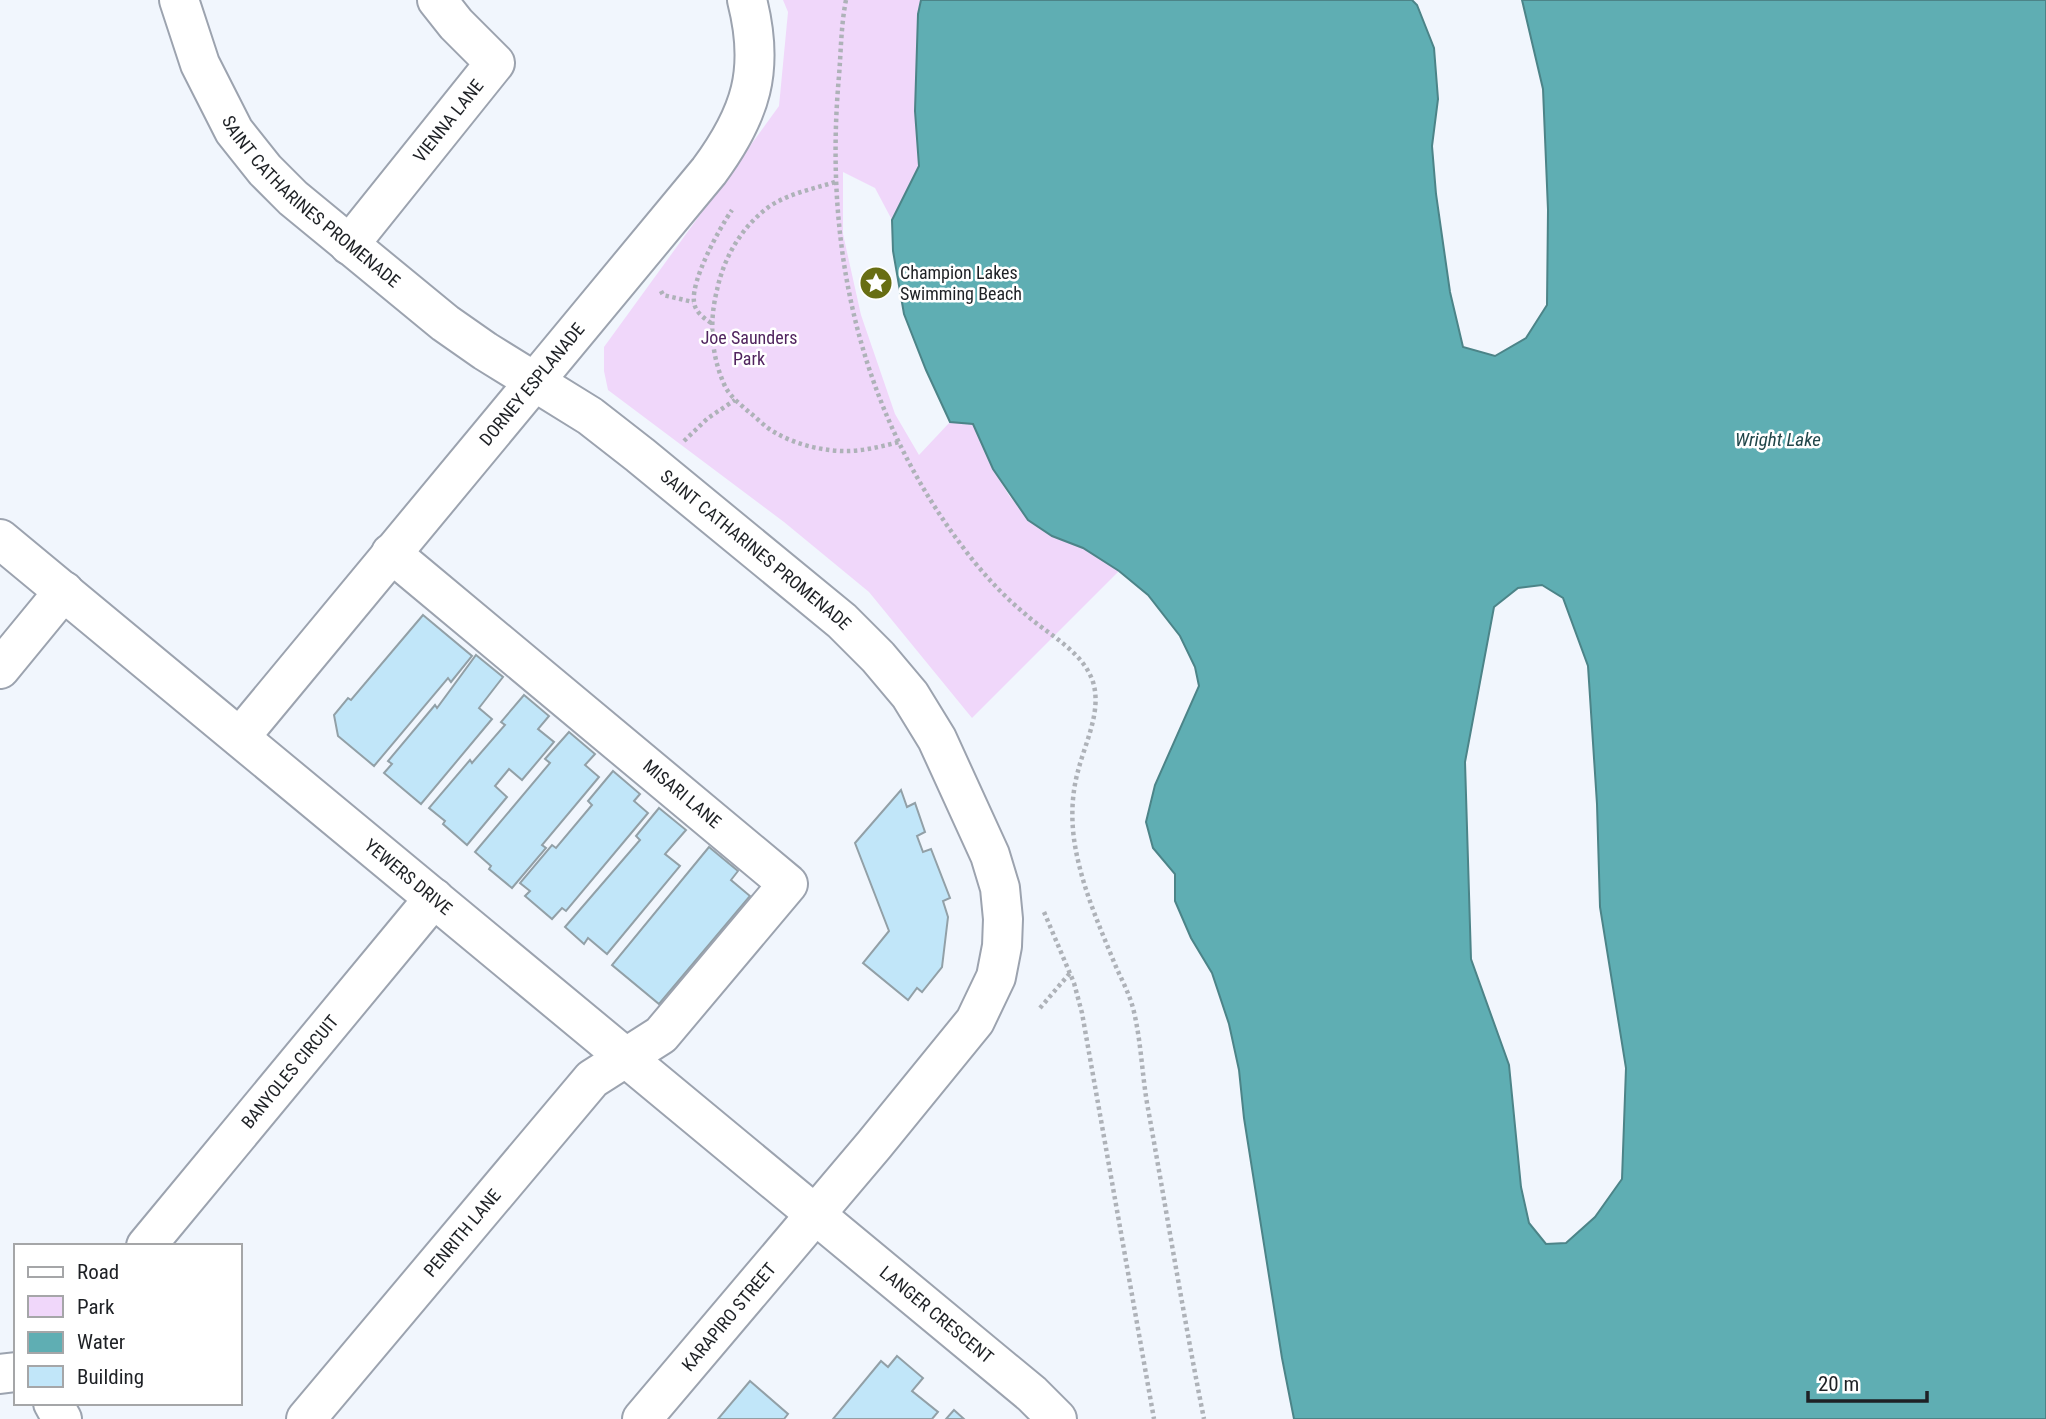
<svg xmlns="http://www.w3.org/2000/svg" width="2046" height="1419" viewBox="0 0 2046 1419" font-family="'Roboto Condensed',sans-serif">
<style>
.green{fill:#f0d7fa}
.water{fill:#5faeb3;stroke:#4c8488;stroke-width:2;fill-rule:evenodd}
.building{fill:#c1e6f9;stroke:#92a0a7;stroke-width:2}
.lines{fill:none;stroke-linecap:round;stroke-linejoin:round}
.minor-casing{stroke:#9ca3af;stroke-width:42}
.path{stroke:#aeb2b8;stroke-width:4.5;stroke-dasharray:3.5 3.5;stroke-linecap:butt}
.minor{stroke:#fff;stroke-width:38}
.labels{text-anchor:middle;stroke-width:5;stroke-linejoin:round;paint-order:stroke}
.street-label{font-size:18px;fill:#1e2125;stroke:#fff}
.poi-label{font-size:18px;fill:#1e2125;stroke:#fff;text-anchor:start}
.park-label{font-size:18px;fill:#51255f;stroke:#fff}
.water-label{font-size:19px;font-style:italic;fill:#21474a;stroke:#fff}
</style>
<rect width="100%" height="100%" fill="#f1f6fd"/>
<polygon class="green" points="783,0 921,0 918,14 915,111 919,166 892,220 875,188 843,172 843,234 861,315 895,414 919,455 950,422 973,424 993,469 1010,497 1052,536 1083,548 1119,571 972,718 869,592 784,522 608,390 604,371 604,347 779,106 788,12"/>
<path class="water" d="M921 0H1412L1417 5 1434 48 1438 99 1432 146 1436 194 1450 292 1463 347 1495 356 1526 338 1547 305 1548 210 1543 89 1522 0H2046V1419H1294L1282 1358 1244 1118 1239 1070 1229 1024 1212 973 1191 938 1175 901V874L1153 848 1146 822 1155 785 1199 686 1195 667 1180 636 1148 595 1119 571 1083 548 1052 536 1028 520 993 469 973 424 950 422 926 370 904 314 893 251 892 220 919 166 915 111 918 14ZM1542 585 1563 598 1588 666 1597 804 1600 907 1626 1068 1622 1179 1595 1217 1566 1243 1546 1244 1529 1223 1521 1187 1509 1065 1471 959 1465 762 1494 607 1518 588Z"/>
<g class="building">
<polygon points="423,615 472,656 451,682 448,678 374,766 338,736 334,715 348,698 351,700"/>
<polygon points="476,655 503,677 479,708 492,719 421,804 384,773 392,764 388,761 435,705 437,708"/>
<polygon points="524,695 549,716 538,729 554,742 522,780 509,769 495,786 507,797 467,845 443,824 445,821 429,808 470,760 472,763 505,725 501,722"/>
<polygon points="569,732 595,754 585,765 599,777 542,845 546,848 512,888 489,869 491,866 475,852 550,763 545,759"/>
<polygon points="613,771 640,794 634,801 648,813 566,911 562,908 552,919 525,896 530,891 520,883 552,845 556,848 592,805 588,801"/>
<polygon points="901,790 907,807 915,803 925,832 917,836 923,852 931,849 950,898 943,901 948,917 942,967 922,992 917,988 908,1000 863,963 889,931 855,843"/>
<polygon points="659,808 686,830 665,854 680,866 607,954 588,938 584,944 565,927 640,840 636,836"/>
<polygon points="709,847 738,871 731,880 750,896 659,1004 612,965"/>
<polygon points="897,1356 923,1378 912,1391 938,1412 932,1419 833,1419 881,1361 888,1367"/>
<polygon points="750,1381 788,1414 784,1419 718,1419"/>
<polygon points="954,1410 964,1419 946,1419"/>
</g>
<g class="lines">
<defs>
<g id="minor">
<path id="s1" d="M179 0 200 64 234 131 265 170 293 198 445 323 485 351 590 416 640 455 842 621 878 657 910 695 937 739 990 855 1000 888 1003 919 1002 946 996 977 975 1021 874 1145 642 1419"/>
<path id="s2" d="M349 245 495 63 456 24 437 0"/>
<path id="s3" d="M0 539 1032 1394 1057 1419"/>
<polyline points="0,669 64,591"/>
<path id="s4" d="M240 737 709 171C751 114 765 70 747 0"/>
<path id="s5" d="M146 1246 434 898"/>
<polyline points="0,1374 16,1372"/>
<polyline points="53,1403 62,1419"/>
<path id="s6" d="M306 1419 592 1079 661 1035 788 884 391 553"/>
</g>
</defs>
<use href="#minor" class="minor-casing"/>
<g class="path">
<path d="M846 0C841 25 841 51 839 76 823 254 862 423 976 564 991 582 1006 598 1024 613 1047 634 1083 651 1093 682 1102 711 1085 743 1078 771 1072 793 1071 816 1074 839 1080 882 1098 923 1114 962 1121 979 1130 994 1134 1012 1141 1042 1142 1073 1147 1103 1166 1208 1183 1314 1204 1419"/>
<path d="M835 182C813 189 790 193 770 206 742 226 724 257 717 290 709 322 711 354 724 384 729 396 740 404 749 412 757 418 765 427 774 432 796 445 826 452 851 451 868 450 883 446 899 442"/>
<polyline points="661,291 663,295 693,302"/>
<path d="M711 323C704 318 695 312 694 302 691 280 719 229 732 210"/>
<polyline points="684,441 708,418 735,400"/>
<polyline points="1044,912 1074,983 1082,1013 1154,1419"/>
<polyline points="1040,1008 1070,973"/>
</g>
<use href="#minor" class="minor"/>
</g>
<defs>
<symbol id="sight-disc" viewBox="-11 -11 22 22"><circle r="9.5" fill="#686e13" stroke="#fff"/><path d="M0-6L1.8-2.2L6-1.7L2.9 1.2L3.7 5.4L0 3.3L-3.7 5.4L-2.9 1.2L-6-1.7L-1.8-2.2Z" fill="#fff"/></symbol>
</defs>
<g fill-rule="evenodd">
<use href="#sight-disc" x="857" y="264" width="38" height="38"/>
</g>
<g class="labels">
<g class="street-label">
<text dy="6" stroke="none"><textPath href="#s2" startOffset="159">VIENNA LANE</textPath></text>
<text dy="6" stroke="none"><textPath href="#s1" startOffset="247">SAINT CATHARINES PROMENADE</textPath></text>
<text dy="6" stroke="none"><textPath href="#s4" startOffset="458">DORNEY ESPLANADE</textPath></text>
<text dy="6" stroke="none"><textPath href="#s1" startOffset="814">SAINT CATHARINES PROMENADE</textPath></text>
<text transform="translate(682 794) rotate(40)" y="6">MISARI LANE</text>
<text dy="6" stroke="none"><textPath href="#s3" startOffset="530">YEWERS DRIVE</textPath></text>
<text dy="6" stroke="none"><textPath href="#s5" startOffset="226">BANYOLES CIRCUIT</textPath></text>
<text dy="6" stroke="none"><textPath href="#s6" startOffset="243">PENRITH LANE</textPath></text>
<text dy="6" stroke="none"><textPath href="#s3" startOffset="1216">LANGER CRESCENT</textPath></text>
<text transform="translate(729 1317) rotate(-50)" y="6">KARAPIRO STREET</text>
</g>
<g class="poi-label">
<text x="900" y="279">Champion Lakes<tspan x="900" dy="21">Swimming Beach</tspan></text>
</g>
<g class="park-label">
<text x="749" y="344">Joe Saunders<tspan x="749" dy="21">Park</tspan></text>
</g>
<g class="water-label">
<text x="1778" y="446">Wright Lake</text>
</g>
</g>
<rect x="14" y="1244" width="228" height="161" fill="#ffffff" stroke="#a5a6a8" stroke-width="2"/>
<rect x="28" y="1267" width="35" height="10" fill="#ffffff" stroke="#a5a6a8" stroke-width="2"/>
<text x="77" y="1279" font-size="21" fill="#1e2125">Road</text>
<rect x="28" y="1296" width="35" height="21" fill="#f0d7fa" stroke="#a5a6a8" stroke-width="2"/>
<text x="77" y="1314" font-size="21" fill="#1e2125">Park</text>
<rect x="28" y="1332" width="35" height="21" fill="#5faeb3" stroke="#a5a6a8" stroke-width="2"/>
<text x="77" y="1349" font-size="21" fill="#1e2125">Water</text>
<rect x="28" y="1366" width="35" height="21" fill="#c1e6f9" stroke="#a5a6a8" stroke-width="2"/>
<text x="77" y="1384" font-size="21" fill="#1e2125">Building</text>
<path d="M1808 1391v10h119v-10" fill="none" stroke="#1e2125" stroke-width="3.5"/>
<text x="1818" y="1391" font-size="21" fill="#1e2125" stroke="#ffffff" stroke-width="5" paint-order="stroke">20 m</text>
</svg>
